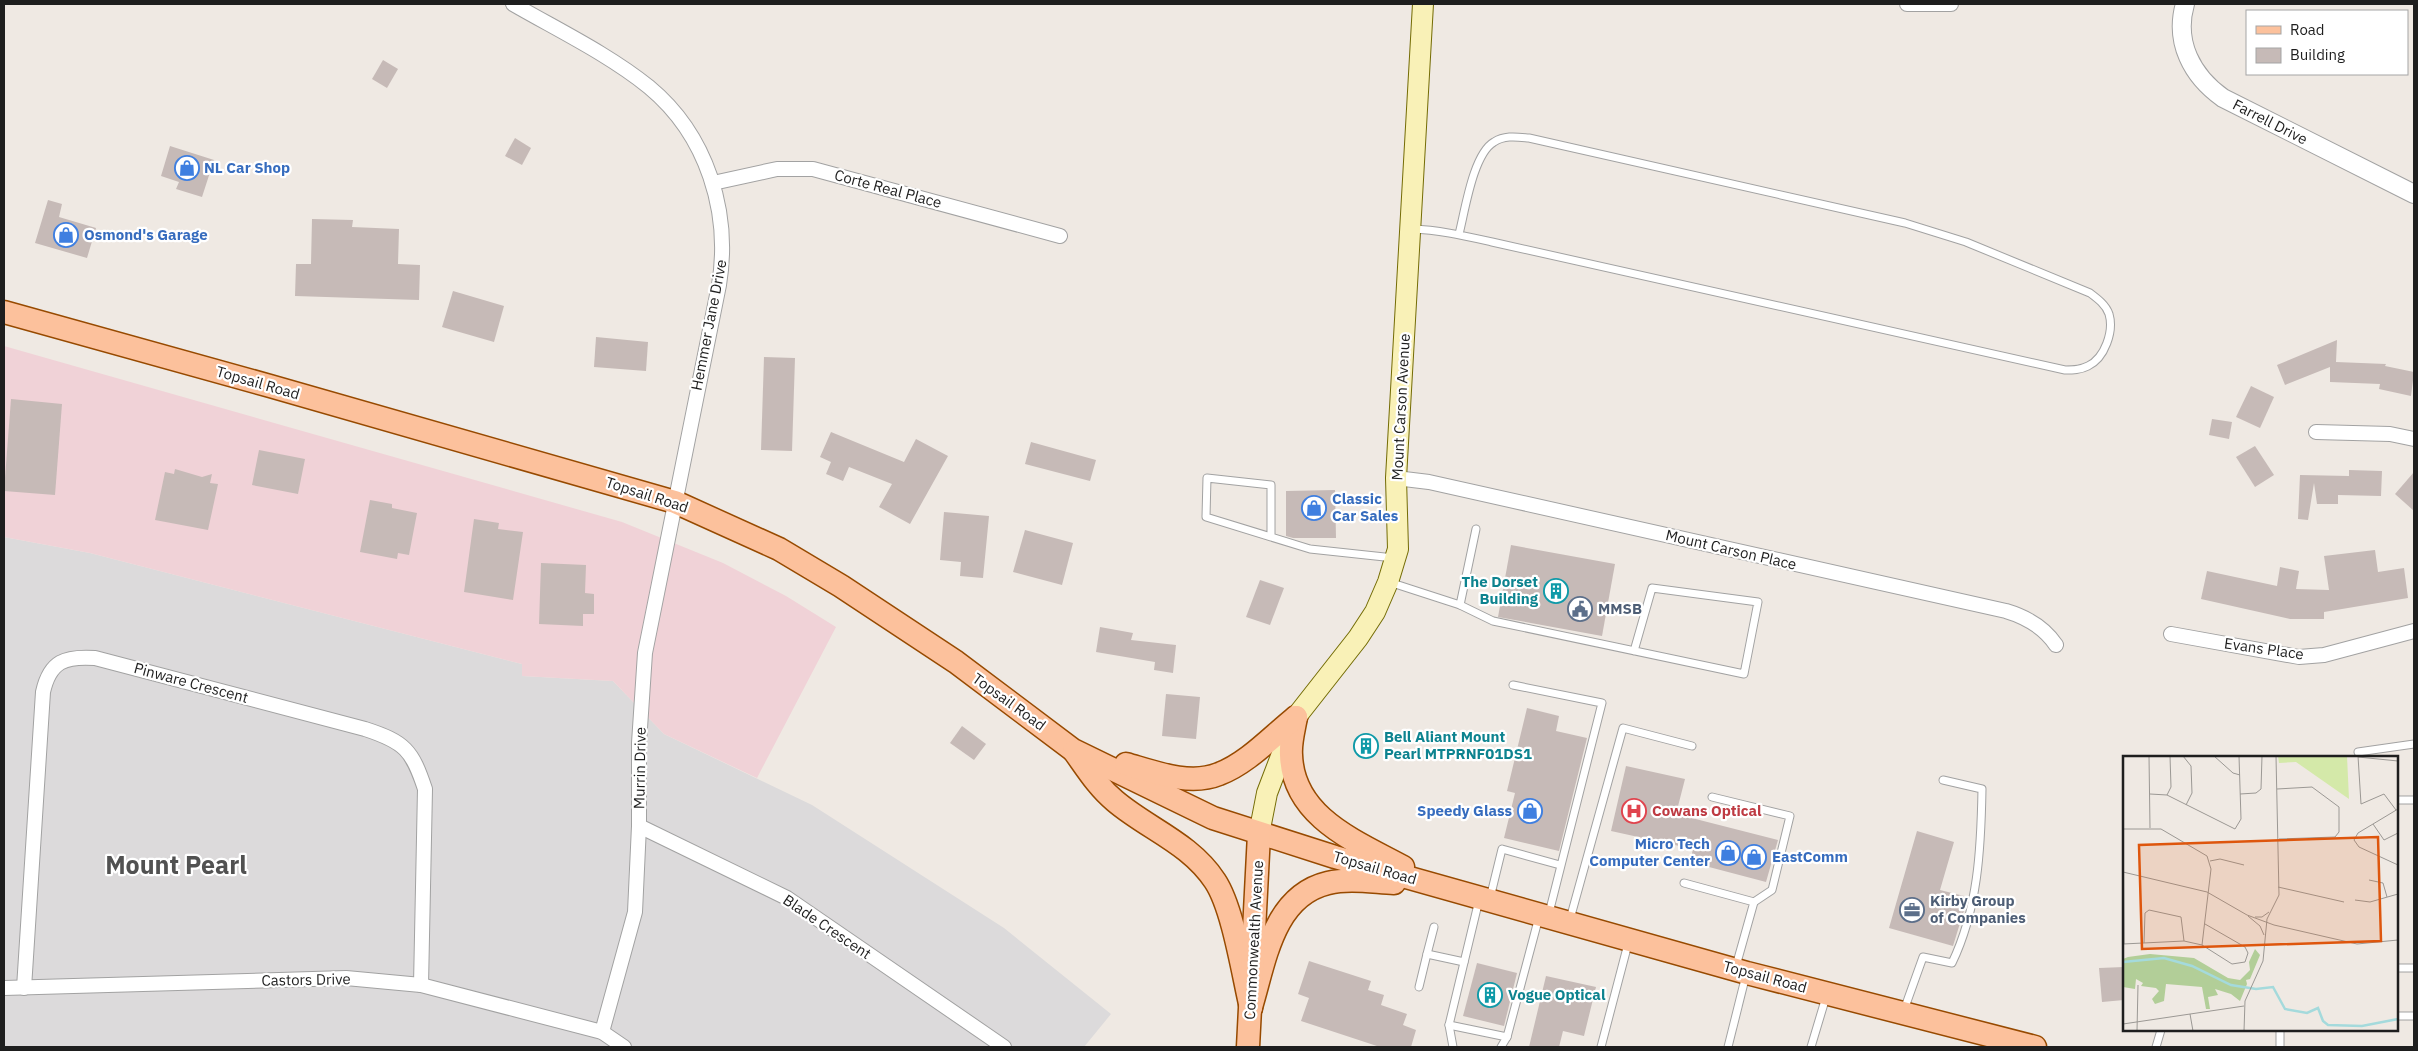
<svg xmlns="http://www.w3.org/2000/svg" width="2418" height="1051" viewBox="0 0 2418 1051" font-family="'IBM Plex Sans',sans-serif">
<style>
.residential{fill:#dcdadb}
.commercial{fill:#f0d2d7}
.building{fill:#c6bab7}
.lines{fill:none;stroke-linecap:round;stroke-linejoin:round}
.service-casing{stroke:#a2a2a2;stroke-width:9}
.minor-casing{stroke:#a2a2a2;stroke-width:16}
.tertiary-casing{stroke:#a2a2a2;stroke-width:20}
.secondary-casing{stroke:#746c05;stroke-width:22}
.primary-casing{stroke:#974a00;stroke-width:25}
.service{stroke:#fff;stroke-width:7}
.minor{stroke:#fff;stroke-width:14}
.tertiary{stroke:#fff;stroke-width:18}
.secondary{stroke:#f9f1b7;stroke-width:20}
.primary{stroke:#fcc19c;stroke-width:22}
.labels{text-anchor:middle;stroke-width:4.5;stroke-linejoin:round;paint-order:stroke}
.street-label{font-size:15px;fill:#1e1e1e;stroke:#fff}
.shop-label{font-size:15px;font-weight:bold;fill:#366cbe;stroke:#fff;text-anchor:start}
.culture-label{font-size:15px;font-weight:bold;fill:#0d838f;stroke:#fff;text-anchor:start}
.service-label{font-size:15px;font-weight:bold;fill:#4e5e75;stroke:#fff;text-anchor:start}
.health-label{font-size:15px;font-weight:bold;fill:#be3a42;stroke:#fff;text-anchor:start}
.town-label{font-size:25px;font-weight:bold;fill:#515151;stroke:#fff}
.inset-river{fill:none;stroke:#a4dadc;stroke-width:2.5}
.inset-road{fill:none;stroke:#9b9894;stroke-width:1}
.view{fill:#de560d;fill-opacity:0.15;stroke:#de560d;stroke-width:2.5}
.inset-edge{fill:none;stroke:#1e1e1e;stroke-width:2.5}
</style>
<rect width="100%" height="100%" fill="#efe9e3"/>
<polygon class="residential" points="4,537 90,553 522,664 522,676 613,681 664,734 812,805 1004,928 1111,1014 1084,1047 4,1047"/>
<polygon class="commercial" points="4,346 622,522 723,563 786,596 836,627 757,778 664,734 613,681 522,676 522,664 90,553 4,537"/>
<g class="building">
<polygon points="383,60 398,69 387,88 372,79"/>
<polygon points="515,138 531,148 522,165 505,156"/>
<polygon points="170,146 214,160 202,197 176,189 179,182 161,176"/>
<polygon points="48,200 62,204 59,217 96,228 87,258 35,243"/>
<polygon points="312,219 353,220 352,227 399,229 398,264 420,265 419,300 295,296 296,264 311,264"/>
<polygon points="453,291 504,306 494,342 442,327"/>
<polygon points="596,337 648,342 646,371 594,367"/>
<polygon points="2337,340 2336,362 2386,364 2385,366 2414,372 2411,396 2379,389 2380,384 2330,382 2330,367 2285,385 2277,365"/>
<polygon points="764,357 795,358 792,451 761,450"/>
<polygon points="2251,386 2274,397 2260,428 2236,417"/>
<polygon points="11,399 62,404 55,495 4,491"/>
<polygon points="2212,419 2232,422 2229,439 2209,435"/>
<polygon points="831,432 904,462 916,439 948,456 910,524 879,507 892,484 849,467 843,481 826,474 831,462 820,457"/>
<polygon points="1031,442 1096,460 1090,481 1025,464"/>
<polygon points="2255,446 2274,475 2255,487 2236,457"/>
<polygon points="259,450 305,459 298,494 252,485"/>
<polygon points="175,469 202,477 212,474 210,483 218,484 208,530 155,520 165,472 174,474"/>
<polygon points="2349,470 2382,471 2381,496 2338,495 2338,504 2317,504 2314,483 2308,520 2298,519 2300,475 2349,476"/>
<polygon points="2414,472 2414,511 2395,494"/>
<polygon points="1335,490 1336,538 1293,538 1286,536 1286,491"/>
<polygon points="370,500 392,504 392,508 417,513 409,555 398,553 397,559 360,552"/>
<polygon points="944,512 989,516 983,578 960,576 961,562 940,560"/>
<polygon points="474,519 499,523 498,529 523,532 513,600 464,592"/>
<polygon points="1025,530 1073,543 1062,585 1013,572"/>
<polygon points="1511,545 1615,564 1602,636 1498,617"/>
<polygon points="2375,550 2378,572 2404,568 2408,598 2324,612 2324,619 2290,619 2201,599 2207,571 2277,586 2280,567 2299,571 2296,589 2329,590 2324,556"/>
<polygon points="541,563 586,565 585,593 594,594 594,614 583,614 583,626 539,624"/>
<polygon points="1260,580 1284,588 1270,625 1246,617"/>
<polygon points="1100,627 1133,633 1131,640 1176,645 1173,673 1154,670 1155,662 1096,652"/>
<polygon points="1166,694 1200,697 1196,739 1162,736"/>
<polygon points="1527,708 1559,716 1556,731 1587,738 1559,851 1504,838 1515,793 1507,791"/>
<polygon points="962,726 986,744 974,760 950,743"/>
<polygon points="1626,766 1685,779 1676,814 1778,840 1766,882 1690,862 1693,849 1611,831"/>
<polygon points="1917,831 1954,842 1940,890 1968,897 1953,946 1889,928"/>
<polygon points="1309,961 1371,981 1368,990 1384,995 1381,1005 1407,1014 1403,1025 1416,1030 1411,1047 1380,1047 1301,1021 1309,998 1298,994"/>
<polygon points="1477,963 1517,973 1504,1026 1463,1016"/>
<polygon points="2124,967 2124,1000 2102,1002 2099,968"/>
<polygon points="1546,976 1596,987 1584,1036 1563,1031 1559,1047 1529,1047"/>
</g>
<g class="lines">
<defs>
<g id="service">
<path d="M1412 229C1440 230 1465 236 1492 242L2065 370C2073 370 2080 370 2088 366 2105 358 2114 331 2109 314 2106 305 2098 299 2090 293L1966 242 1905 223 1529 138C1517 137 1505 135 1494 142 1473 154 1465 211 1459 234"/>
<polyline points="1271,537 1271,485 1207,478 1206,517 1310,549 1394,558"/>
<polyline points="1389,582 1460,605 1476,529"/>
<polyline points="1460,605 1493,621 1744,674 1758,602 1652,588 1634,651"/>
<polyline points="1513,685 1602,703 1549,913"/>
<polyline points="2358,752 2414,744"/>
<polyline points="1712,797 1790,816 1772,890 1754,902"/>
<polyline points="2397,800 2414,800"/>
<polyline points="1684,883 1754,902 1736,966"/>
<polyline points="1490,898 1502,849 1560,865"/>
<polyline points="1479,900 1449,1025 1507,1037 1539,917"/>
<polyline points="1570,919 1623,728 1692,746"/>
<polyline points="1427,954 1434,927"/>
<polyline points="2397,968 2414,968"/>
<polyline points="1419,987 1427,954 1464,962"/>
<path d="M1904 1010 1923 957 1952 963C1978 909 1981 849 1982 789L1943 780"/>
<polyline points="2397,1016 2414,1016"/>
<polyline points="1449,1025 1453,1047"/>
<polyline points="1501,1047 1507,1037"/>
<polyline points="1601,1047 1628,944"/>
<polyline points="1728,1047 1746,975"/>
<polyline points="1811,1047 1826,997"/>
<polyline points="2156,1047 2161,1030"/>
<polyline points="2280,1047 2280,1030"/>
</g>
<g id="minor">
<path d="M513 4C558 30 608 54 649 87 707 135 731 212 719 285L645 653 639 743V826L635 912 602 1032"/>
<polyline points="1907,4 1951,4"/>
<polyline points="713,183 777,169 813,169 1060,236"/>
<polyline points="2316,432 2390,434 2414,439"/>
<path d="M1396 478 1429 482 2006 611C2026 617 2044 627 2056 645"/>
<polyline points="2171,634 2299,657 2324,655 2414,631"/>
<polyline points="639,826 787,898 1004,1047"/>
<polyline points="4,988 346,978 421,985 602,1032 624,1047"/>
<path d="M24 988 43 692C50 661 65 656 95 658L365 729C405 742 412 750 425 789L421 985"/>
</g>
<path id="tertiary" d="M2185 4C2174 42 2192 76 2223 98L2414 194"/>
<polyline id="secondary" points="1259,834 1267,793 1296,717 1358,638 1375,612 1388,582 1398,549 1396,478 1423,4"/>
<g id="primary">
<polyline points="4,312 270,386 675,502 779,549 841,586 956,662 1073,750 1213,818 1335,857 1747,973 2035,1047"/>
<path d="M1296 717C1294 729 1290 742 1291 755 1293 817 1355 841 1403 867"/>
<path d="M1074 751C1087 769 1098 787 1115 801 1148 829 1190 843 1215 881 1233 908 1243 974 1251 1008"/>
<path d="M1126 764C1154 772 1190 786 1219 774 1248 763 1272 736 1296 717"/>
<path d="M1251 1007C1265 961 1273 896 1328 883 1349 878 1372 882 1394 883"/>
<polyline points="1248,1047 1259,834"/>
</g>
</defs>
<use href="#service" class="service-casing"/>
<use href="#minor" class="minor-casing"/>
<use href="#tertiary" class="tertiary-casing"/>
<use href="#secondary" class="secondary-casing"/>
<use href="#primary" class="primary-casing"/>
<use href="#service" class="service"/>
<use href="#minor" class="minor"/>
<use href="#tertiary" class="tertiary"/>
<use href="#secondary" class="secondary"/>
<use href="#primary" class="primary"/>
</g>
<defs>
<symbol id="shop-ring" viewBox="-11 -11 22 22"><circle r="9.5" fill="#fff" stroke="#3f7fe0" stroke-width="1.5"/><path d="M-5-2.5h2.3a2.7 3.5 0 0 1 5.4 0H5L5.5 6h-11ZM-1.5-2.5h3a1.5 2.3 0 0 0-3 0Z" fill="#3f7fe0"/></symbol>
<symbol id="building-ring" viewBox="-11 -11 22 22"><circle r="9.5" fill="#fff" stroke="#0f9aa8" stroke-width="1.5"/><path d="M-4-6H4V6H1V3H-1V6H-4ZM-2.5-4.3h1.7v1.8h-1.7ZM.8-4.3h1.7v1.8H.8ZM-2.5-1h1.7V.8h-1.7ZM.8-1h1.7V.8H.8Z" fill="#0f9aa8"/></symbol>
<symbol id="civic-ring" viewBox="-11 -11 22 22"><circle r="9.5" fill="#fff" stroke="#5c6f8a" stroke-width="1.5"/><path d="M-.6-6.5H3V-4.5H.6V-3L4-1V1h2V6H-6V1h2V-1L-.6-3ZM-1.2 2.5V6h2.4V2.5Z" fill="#5c6f8a"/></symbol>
<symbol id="hospital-ring" viewBox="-11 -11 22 22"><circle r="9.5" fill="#fff" stroke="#e0444e" stroke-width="1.5"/><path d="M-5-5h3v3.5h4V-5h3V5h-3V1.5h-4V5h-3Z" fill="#e0444e"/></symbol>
<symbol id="office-ring" viewBox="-11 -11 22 22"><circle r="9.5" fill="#fff" stroke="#5c6f8a" stroke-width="1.5"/><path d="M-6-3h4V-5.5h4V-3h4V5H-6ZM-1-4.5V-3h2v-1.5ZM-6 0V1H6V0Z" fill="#5c6f8a"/></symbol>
</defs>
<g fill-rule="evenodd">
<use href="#shop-ring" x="173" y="154" width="28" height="28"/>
<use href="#shop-ring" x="52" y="221" width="28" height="28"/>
<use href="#shop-ring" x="1300" y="494" width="28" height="28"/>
<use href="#building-ring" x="1542" y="577" width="28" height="28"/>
<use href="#civic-ring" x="1566" y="595" width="28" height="28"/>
<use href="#building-ring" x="1352" y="732" width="28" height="28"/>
<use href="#shop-ring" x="1516" y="797" width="28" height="28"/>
<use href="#hospital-ring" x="1620" y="797" width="28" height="28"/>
<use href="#shop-ring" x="1714" y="839" width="28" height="28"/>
<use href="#shop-ring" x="1740" y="843" width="28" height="28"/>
<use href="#office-ring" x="1898" y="896" width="28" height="28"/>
<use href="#building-ring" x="1476" y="981" width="28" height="28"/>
</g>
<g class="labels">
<g class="street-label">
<text transform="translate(2270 122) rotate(27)" y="5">Farrell Drive</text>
<text transform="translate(888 189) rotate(15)" y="5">Corte Real Place</text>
<text transform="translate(709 325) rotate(-79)" y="5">Hemmer Jane Drive</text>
<text transform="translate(258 383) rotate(16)" y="5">Topsail Road</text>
<text transform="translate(1401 407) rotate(-87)" y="5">Mount Carson Avenue</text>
<text transform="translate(647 495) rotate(18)" y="5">Topsail Road</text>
<text transform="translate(1731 550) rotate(13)" y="5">Mount Carson Place</text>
<text transform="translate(2264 649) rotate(8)" y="5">Evans Place</text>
<text transform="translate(191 683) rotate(15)" y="5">Pinware Crescent</text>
<text transform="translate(1009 702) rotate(36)" y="5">Topsail Road</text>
<text transform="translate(640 768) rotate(-89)" y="5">Murrin Drive</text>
<text transform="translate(1375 868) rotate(16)" y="5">Topsail Road</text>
<text transform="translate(827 927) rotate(34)" y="5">Blade Crescent</text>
<text transform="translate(1254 940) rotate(-87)" y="5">Commonwealth Avenue</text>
<text transform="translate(1765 977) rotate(15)" y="5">Topsail Road</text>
<text transform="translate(306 980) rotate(-1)" y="5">Castors Drive</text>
</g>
<g class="shop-label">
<text x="204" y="173">NL Car Shop</text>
<text x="84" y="240">Osmond's Garage</text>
<text x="1332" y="504">Classic<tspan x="1332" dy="17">Car Sales</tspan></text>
<text x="1512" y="816" text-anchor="end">Speedy Glass</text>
<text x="1710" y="849" text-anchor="end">Micro Tech<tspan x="1710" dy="17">Computer Center</tspan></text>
<text x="1772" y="862">EastComm</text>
</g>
<g class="culture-label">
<text x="1538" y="587" text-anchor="end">The Dorset<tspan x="1538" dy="17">Building</tspan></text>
<text x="1384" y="742">Bell Aliant Mount<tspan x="1384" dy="17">Pearl MTPRNF01DS1</tspan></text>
<text x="1508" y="1000">Vogue Optical</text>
</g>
<g class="service-label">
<text x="1598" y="614">MMSB</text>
<text x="1930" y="906">Kirby Group<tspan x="1930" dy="17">of Companies</tspan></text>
</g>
<g class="health-label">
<text x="1652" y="816">Cowans Optical</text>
</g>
<g class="town-label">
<text x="176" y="874">Mount Pearl</text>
</g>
</g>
<g transform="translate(2123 756)">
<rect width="275" height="275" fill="#efe9e3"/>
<path d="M155 0H224L226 43 173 6 156 7Z" fill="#d4e9a9"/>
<path d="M132 193 137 199 127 223 123 224 124 228 117 245 108 238 92 233 95 239 85 241 87 253H83L79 231 43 228 41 245 32 248 29 243 36 235 33 232 18 230 20 227 13 223 12 233 0 231V203L5 201 27 198 71 202 105 222 117 224 127 214 126 206Z" fill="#b2ce98"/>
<path class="inset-river" d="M0 206 41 202 69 210 108 229 133 233 150 231 162 253 184 257 195 252 200 265 205 269 239 270 275 263"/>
<path class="inset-road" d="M26 0 27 72M60 0 68 10 69 37 63 49M91 0 110 17 117 19M235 0 238 48 261 38 273 54M235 1 275 5M154 33 189 31 216 51V76L212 81 156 83M0 34 1 188M27 38 44 39 112 73 118 63 116 0M117 38 133 37 138 33 139 0M44 39 48 31 47 0M275 53 235 77 231 84 236 91 275 109M250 68 261 84 275 77M1 73H38L84 100 88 113 79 189M87 105 97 103 121 109M0 116 84 136 124 159 151 169 234 188 275 184M246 124 260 127 264 141M155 131 221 146M232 144 247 146 275 138M125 160 137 170 141 179M132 161H139L146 156M21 187 22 157 26 154 58 161 61 185M0 188 61 185 79 189 109 208 122 206 125 197 122 191 82 168M67 258 70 275M0 268 121 250M14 275 15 229M121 275 122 245 140 205 144 163 156 139 153 0"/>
<path class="view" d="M255 81 258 185 19 193 16 89Z"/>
<rect width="275" height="275" class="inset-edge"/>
</g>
<rect width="2418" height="1051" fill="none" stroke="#1e1e1e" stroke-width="10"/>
<rect x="2246" y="10" width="162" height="65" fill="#ffffff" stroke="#a5a5a5"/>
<rect x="2256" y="26" width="25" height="8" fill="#fcc19c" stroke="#a5a5a5"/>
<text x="2290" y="35" font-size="15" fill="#1e1e1e">Road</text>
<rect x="2256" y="48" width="25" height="15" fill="#c6bab7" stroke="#a5a5a5"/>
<text x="2290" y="60" font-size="15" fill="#1e1e1e">Building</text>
</svg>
